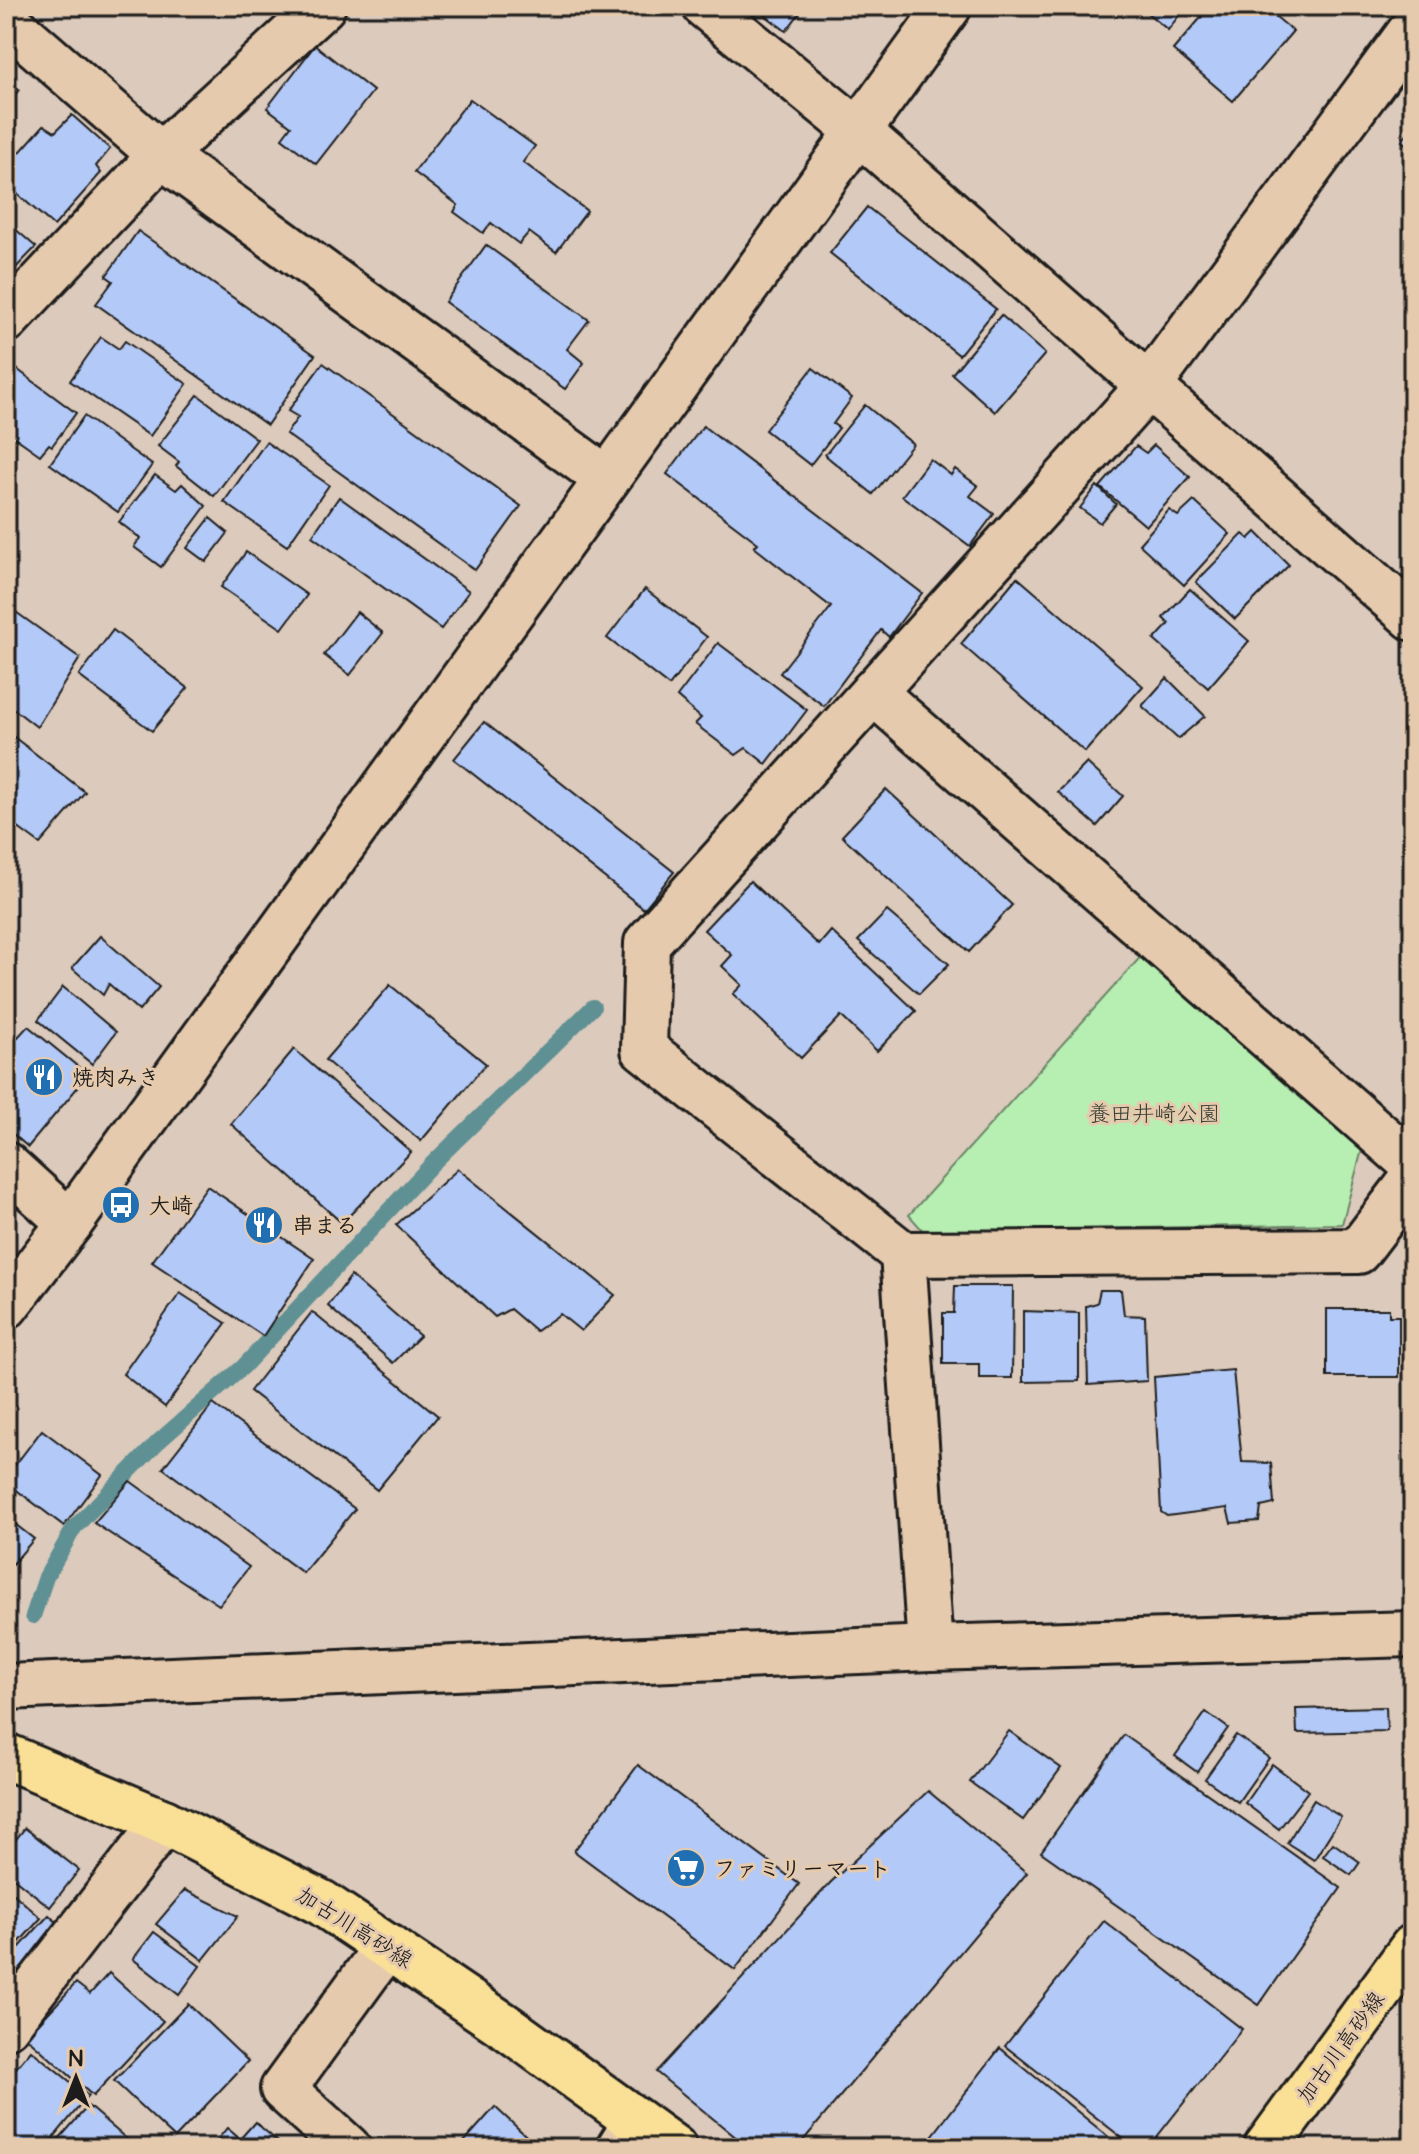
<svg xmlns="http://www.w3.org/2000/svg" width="1419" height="2154" viewBox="0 0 1419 2154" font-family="'Architects Daughter','Klee One',sans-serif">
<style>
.green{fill:#b7efb2;stroke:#6a8667;stroke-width:2}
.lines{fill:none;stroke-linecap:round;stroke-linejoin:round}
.stream{stroke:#5f9093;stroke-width:16}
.building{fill:#b3c9f7;stroke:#1c1c1c;stroke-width:2}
.minor-casing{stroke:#1c1c1c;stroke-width:50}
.major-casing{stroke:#1c1c1c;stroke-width:50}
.minor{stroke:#e6caad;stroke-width:44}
.major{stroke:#fadf96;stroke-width:44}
.labels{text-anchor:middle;stroke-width:6;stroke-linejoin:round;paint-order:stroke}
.poi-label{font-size:22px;font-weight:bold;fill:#1c1c1c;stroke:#e6caad;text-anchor:start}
.park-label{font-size:22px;fill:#333c32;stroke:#e6caad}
.street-label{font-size:22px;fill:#1c1c1c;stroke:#e6caad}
</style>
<rect width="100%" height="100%" fill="#dccabc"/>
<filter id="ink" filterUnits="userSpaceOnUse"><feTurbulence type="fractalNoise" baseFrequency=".0125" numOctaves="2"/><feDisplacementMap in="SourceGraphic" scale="16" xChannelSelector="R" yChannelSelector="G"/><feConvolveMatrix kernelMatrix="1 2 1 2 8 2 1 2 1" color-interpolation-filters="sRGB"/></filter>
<g filter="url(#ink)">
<polygon class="green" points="1145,952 1363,1146 1342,1224 924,1232 909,1215"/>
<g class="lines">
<polyline class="stream" points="33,1616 46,1577 74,1528 158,1442 243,1367 432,1164 593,1007"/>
</g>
<g class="building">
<polygon points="753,6 805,6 786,31"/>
<polygon points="1139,6 1186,6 1168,30"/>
<polygon points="1211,6 1263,6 1293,31 1233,101 1173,50"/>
<polygon points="315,45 373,91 316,164 282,138 291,126 267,108"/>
<polygon points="6,78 19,90 6,105"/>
<polygon points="470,99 535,146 523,162 587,211 556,252 529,232 519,244 491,223 483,233 454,212 458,205 414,172"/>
<polygon points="72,115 110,149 96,166 101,173 54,226 6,184 6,168 44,125 55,132"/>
<polygon points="1413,125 1413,149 1402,141"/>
<polygon points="867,207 996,309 959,355 830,253"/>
<polygon points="6,221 36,247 6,278"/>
<polygon points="138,231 315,355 267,425 96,304 113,281 106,276"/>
<polygon points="486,245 589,320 567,349 584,363 565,389 445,302"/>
<polygon points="1001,315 1045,354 995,412 952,374"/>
<polygon points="101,337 119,349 125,341 187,384 150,436 70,381"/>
<polygon points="323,363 521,506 475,570 286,434 298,417 288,411"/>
<polygon points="10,364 76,413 52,446 49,444 40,455 6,431 6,370"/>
<polygon points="813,368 852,398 833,424 839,428 810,465 765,430"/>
<polygon points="198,395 257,439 214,496 176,466 179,462 158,446"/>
<polygon points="865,405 913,444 873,494 825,455"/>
<polygon points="84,416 152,465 118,512 50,464"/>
<polygon points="703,426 922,593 889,637 881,630 824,706 780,673 831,607 754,547 758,543 667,474"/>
<polygon points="266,442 329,485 287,546 224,502"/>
<polygon points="1154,445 1190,477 1146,526 1100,487 1136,446 1146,453"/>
<polygon points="930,459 951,475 955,469 978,486 970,496 994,514 970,546 902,496"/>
<polygon points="155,475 176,490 182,484 206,506 161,567 134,547 140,538 119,522"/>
<polygon points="1097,486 1116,504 1100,523 1080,508"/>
<polygon points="339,497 469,591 441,629 312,536"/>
<polygon points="1194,501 1230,534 1184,585 1139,544 1169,510 1178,516"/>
<polygon points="210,518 228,533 206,562 187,548"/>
<polygon points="1256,532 1289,565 1235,619 1196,582 1243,534 1249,539"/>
<polygon points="246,552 307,595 282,629 221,587"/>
<polygon points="1017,577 1143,686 1085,752 961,644"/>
<polygon points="645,589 707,637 669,686 607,638"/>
<polygon points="1190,589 1249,641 1208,688 1154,640 1169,624 1163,618"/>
<polygon points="6,605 80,658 37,727 6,703"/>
<polygon points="357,612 383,633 350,675 324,655"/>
<polygon points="113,630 188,688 152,731 79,676"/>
<polygon points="718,643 807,710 766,764 746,748 736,755 695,724 701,718 677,697"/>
<polygon points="1167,678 1205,716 1178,739 1142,706"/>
<polygon points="484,722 674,872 644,909 454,759"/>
<polygon points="6,731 85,792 40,844 6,819 6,805 15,791 6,785"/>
<polygon points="1087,763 1123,796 1097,826 1058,792"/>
<polygon points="886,789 1012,905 969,952 842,836"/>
<polygon points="750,881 819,945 831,931 916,1011 877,1051 841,1016 801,1058 733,994 742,985 722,966 732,955 704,930"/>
<polygon points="887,911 949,964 919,994 858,941"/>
<polygon points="100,936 159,987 139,1011 109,984 103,995 72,968"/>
<polygon points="390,985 486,1064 421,1141 325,1060"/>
<polygon points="63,987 116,1032 92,1064 38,1020"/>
<polygon points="28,1026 88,1075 28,1147 6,1128 6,1050"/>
<polygon points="294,1049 411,1152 342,1223 231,1124"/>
<polygon points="458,1169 615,1295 581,1331 560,1314 536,1331 510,1309 495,1317 396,1225"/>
<polygon points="207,1186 314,1259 263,1336 152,1262"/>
<polygon points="351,1276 420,1336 393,1363 328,1306"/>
<polygon points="955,1286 1013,1286 1012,1378 979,1378 979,1364 943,1364 943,1313 954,1313"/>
<polygon points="1100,1290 1121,1290 1124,1315 1145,1316 1147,1381 1088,1385 1086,1306 1097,1303"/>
<polygon points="180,1293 226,1323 165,1407 123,1374"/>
<polygon points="1327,1309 1389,1309 1389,1316 1399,1316 1399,1377 1327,1377"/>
<polygon points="1023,1311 1079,1313 1079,1381 1023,1382"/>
<polygon points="312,1312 438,1416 377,1490 250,1391"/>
<polygon points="1233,1370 1242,1462 1271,1463 1274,1504 1261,1507 1259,1521 1231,1523 1227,1508 1167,1516 1161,1512 1154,1377"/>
<polygon points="213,1404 355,1509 303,1573 163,1468"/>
<polygon points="42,1430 102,1475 64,1526 6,1482 6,1477"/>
<polygon points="130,1481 249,1567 219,1605 94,1523"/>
<polygon points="6,1517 34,1539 6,1572"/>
<polygon points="1386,1707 1387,1731 1297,1733 1296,1709"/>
<polygon points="1206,1712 1228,1728 1197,1772 1175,1756"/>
<polygon points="1009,1731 1061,1768 1023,1820 970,1782"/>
<polygon points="1124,1735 1341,1888 1259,2005 1041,1852"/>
<polygon points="1236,1735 1269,1758 1238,1802 1205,1779"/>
<polygon points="1272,1764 1308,1791 1279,1829 1245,1803"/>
<polygon points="638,1765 799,1884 735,1970 574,1851"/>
<polygon points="928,1791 1027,1873 797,2148 749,2148 656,2072 830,1883"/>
<polygon points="1314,1800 1341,1817 1314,1860 1287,1843"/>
<polygon points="25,1828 79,1870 50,1907 6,1872 6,1852"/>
<polygon points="1333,1843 1360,1862 1351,1875 1323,1856"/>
<polygon points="6,1887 41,1918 8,1955 6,1954"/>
<polygon points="185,1890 238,1916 203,1960 156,1924"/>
<polygon points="49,1915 60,1925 18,1971 7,1961"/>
<polygon points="1104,1921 1242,2029 1148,2148 1135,2148 1005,2046"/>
<polygon points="154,1932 200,1966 179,1995 133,1959"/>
<polygon points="109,1973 163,2021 93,2096 26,2037 76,1983 90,1994"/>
<polygon points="188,2004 248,2061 175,2138 114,2081"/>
<polygon points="1000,2048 1122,2148 923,2148"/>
<polygon points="31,2050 88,2096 45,2148 6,2148 6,2080"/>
<polygon points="88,2106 137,2148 51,2148"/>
<polygon points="495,2107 539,2148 468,2148 463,2143"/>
<polygon points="255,2122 284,2147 288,2143 293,2148 211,2148 227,2128 240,2139"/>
</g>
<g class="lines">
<defs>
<g id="minor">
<polyline points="705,6 858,131 1413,618"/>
<polyline points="6,20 161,155 607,479"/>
<polyline points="1413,28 1149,386 647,943 644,1049 903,1254 1358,1251 1413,1179"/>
<polyline points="6,320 161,155 323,6"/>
<polyline points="873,692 1413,1164"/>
<polyline points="6,1165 70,1223"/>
<polyline points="903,1254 930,1648"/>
<polyline points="6,1306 70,1223 949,6"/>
<polyline points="6,1687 930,1648 1413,1634"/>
<polyline points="6,2026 164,1822"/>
<polyline points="348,2148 283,2089 387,1946"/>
<polyline points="619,2148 636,2121"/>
</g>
<g id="major">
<polyline points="6,1756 164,1822 322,1903 508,2028 674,2148"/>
<polyline points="1266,2148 1413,1947"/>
</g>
</defs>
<use href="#minor" class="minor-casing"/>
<use href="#major" class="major-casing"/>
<use href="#minor" class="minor"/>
<use href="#major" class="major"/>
</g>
</g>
<defs>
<symbol id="restaurant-disc" viewBox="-11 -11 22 22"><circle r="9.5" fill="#1f6fb2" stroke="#e6caad"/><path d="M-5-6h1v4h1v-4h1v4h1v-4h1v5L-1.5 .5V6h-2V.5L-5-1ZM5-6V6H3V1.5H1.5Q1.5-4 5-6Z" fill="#fff"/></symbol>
<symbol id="bus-disc" viewBox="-11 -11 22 22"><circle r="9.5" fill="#1f6fb2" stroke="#e6caad"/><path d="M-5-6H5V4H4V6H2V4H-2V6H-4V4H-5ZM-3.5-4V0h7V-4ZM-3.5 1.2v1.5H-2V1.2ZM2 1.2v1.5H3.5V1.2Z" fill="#fff"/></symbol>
<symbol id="supermarket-disc" viewBox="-11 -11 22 22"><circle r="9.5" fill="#1f6fb2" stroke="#e6caad"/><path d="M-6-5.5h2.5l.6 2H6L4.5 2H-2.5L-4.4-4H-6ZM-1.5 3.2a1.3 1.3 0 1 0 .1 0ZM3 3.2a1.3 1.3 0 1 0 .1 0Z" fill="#fff"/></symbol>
</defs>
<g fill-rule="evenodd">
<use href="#restaurant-disc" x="22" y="1055" width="44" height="44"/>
<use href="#bus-disc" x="99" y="1183" width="44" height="44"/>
<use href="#restaurant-disc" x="242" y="1203" width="44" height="44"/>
<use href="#supermarket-disc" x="664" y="1846" width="44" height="44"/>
</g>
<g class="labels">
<g class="poi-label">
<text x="72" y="1085">焼肉みき</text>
<text x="149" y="1213">大崎</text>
<text x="292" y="1233">串まる</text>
<text x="714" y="1876">ファミリーマート</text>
</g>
<g class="park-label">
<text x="1154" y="1121">養田井崎公園</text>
</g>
<g class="street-label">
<text transform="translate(355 1927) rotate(32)" y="8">加古川高砂線</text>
<text transform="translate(1340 2047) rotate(-54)" y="8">加古川高砂線</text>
</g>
</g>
<rect width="1419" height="2154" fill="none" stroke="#e6caad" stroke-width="32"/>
<rect x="16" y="16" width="1387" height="2122" fill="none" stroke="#1c1c1c" stroke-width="3" filter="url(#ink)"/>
<g transform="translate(76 2078)" stroke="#e6caad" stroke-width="6" paint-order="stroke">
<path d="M0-6L14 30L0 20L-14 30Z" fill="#1c1c1c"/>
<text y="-12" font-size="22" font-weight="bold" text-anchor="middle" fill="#1c1c1c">N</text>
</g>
</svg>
